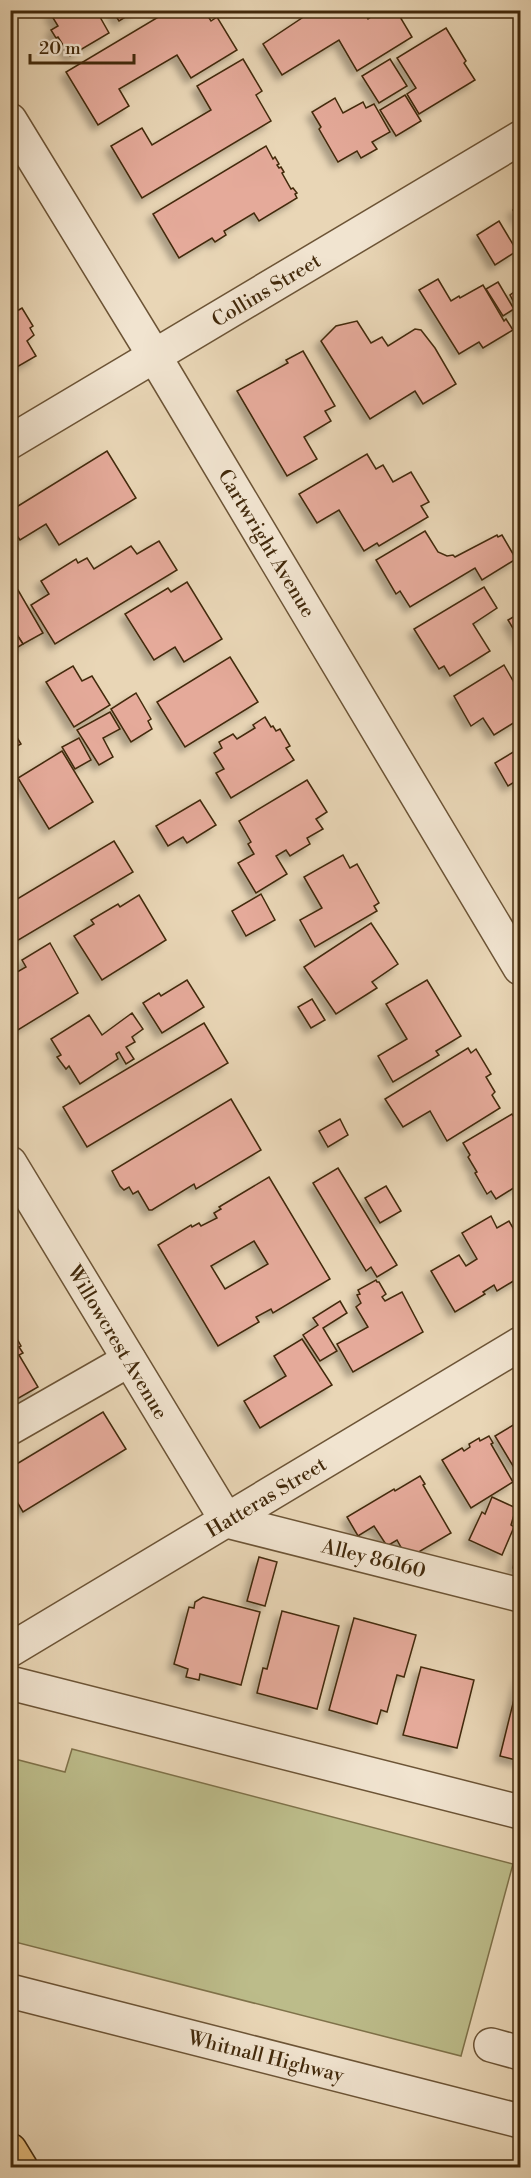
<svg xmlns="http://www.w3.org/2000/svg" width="531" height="2178" viewBox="0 0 531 2178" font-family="'Libre Bodoni',serif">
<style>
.green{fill:#bcbc8a;stroke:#7f724a;stroke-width:1.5}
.building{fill:#e5aa9a;stroke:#42290b;stroke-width:1.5;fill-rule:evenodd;filter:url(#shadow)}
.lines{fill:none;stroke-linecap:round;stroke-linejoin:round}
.minor-casing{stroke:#6c5436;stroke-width:36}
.major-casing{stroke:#42290b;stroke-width:36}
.minor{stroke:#f1e4d0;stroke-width:33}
.major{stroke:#e4bb7b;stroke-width:33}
.labels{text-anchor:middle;stroke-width:5;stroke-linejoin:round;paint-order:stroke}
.street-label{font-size:20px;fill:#42290b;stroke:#f1e4d0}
</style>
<defs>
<filter id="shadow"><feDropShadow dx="-5.5" dy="5.5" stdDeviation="3" flood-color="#0004"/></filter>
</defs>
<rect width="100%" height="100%" fill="#e9d6b6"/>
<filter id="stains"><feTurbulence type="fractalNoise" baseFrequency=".00333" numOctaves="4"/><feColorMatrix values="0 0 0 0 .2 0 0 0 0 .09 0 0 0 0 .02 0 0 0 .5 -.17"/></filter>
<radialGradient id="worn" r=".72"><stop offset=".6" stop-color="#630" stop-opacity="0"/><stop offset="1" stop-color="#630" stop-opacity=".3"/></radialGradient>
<polygon class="green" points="72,1749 513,1864 461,2056 11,1941 11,1758 65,1772"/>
<g class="building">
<polygon points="55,10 96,10 109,33 70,56 58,37 56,38 51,30 58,26 50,13"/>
<polygon points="112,10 137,10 119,21"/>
<polygon points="170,10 204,10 211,21 217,17 237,50 191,78 177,55 119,89 129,106 98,125 66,72"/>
<polygon points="314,10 363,10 368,19 381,10 396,10 412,37 357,71 339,40 282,75 263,44"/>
<polygon points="446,28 466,61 464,63 475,80 419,114 407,94 416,88 397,58"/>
<polygon points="243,59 262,91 256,95 271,121 142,198 111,146 142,128 152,145 211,110 197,86"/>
<polygon points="390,59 407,86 379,103 362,76"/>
<polygon points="405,95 421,121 396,136 380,110"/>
<polygon points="335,98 343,113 363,102 366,108 374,104 390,132 372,142 377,149 361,158 357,151 338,162 319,129 321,127 312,112"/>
<polygon points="266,146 273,159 275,157 279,164 277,165 279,168 281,167 284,172 282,173 291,189 293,188 297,193 295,194 297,198 259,221 254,213 224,231 226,235 215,242 212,238 179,258 153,214"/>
<polygon points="520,206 520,222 513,210"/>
<polygon points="499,221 517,251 495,265 477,235"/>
<polygon points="438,279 451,301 459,296 460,298 483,285 504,321 506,319 513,330 483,348 479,342 459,354 419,290"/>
<polygon points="498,282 514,309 503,316 486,289"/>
<polygon points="517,290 520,297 520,314 510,295"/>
<polygon points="22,308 33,326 30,328 34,335 27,341 36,356 10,371 10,315"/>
<polygon points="357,321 371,343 382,337 388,346 415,329 421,330 435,348 456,384 423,404 415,391 370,419 321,341 336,326"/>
<polygon points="303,351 335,406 325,411 331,421 304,437 317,459 287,476 237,391 288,363 286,360"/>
<polygon points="107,451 136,498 59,545 46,524 20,540 10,525 10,511"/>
<polygon points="367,454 376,469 383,465 393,482 411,472 429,502 421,506 428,517 379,546 377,543 364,551 339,510 317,523 299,494"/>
<polygon points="425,531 438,552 447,556 453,555 455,557 497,535 498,537 502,535 516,559 482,580 475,568 410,607 400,591 396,594 376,560"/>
<polygon points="159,541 177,570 55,644 31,605 49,594 41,581 76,559 78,563 87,558 94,569 131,546 137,554"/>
<polygon points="187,582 222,639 184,662 175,647 154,660 125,614 168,588 171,592"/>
<polygon points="11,586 14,592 18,590 43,633 23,644 10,624"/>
<polygon points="484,587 497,608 473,624 490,651 450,676 444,666 439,669 414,629"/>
<polygon points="520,613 520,640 508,620"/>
<polygon points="10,624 23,644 10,652"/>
<polygon points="230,657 258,702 185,747 157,702"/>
<polygon points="504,665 520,693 520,719 494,735 483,718 471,726 454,696"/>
<polygon points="73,666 82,681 92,676 110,705 74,727 46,682"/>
<polygon points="136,693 151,719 148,721 152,729 131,742 111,709"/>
<polygon points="110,712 120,729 103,738 113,757 99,765 77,730"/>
<polygon points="265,717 271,727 273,726 276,731 280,729 290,746 286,748 294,760 231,798 216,773 224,769 214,753 222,748 219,742 233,734 237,739 255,728 253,725"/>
<polygon points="10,726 21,744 10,750"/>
<polygon points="79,738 91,760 75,769 62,747"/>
<polygon points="520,748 520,781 519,779 508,786 495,763"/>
<polygon points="62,751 93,802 49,829 18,778"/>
<polygon points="307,780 327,812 316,819 323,829 307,838 310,844 290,856 286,850 276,856 287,874 256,893 238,863 254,854 248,844 251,842 239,821"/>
<polygon points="200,800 216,825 187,843 183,837 168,846 156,826"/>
<polygon points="114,841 133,872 10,945 10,895 14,901"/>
<polygon points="343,855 350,868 357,864 379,903 374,906 377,911 315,947 300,920 322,908 304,877"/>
<polygon points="261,894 275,920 246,936 232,911"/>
<polygon points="139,895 166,940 102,980 74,936 94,924 91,920 118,904 120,907"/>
<polygon points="371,923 398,964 372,982 377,988 336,1014 304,967"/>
<polygon points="50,943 78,993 13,1033 10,1032 10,986 15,983 10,976 26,967 22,960"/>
<polygon points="187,980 204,1007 162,1033 143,1003 159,993 161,996"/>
<polygon points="427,980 461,1036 436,1051 439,1055 393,1082 378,1056 407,1039 386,1004"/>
<polygon points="312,999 325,1020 311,1028 298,1007"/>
<polygon points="132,1013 143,1029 132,1037 135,1042 126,1047 134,1059 126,1064 119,1052 116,1054 118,1059 80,1084 69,1066 66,1069 57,1057 61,1055 51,1039 89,1015 102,1035"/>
<polygon points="204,1023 228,1063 87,1147 63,1107"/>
<polygon points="468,1048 471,1053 476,1049 491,1074 486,1077 495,1092 492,1095 500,1108 447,1141 430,1111 403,1127 385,1099"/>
<polygon points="231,1099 261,1150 196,1189 194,1184 152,1210 149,1210 138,1191 133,1194 129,1187 124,1190 120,1186 112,1171"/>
<polygon points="512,1114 520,1128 520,1140 515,1144 520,1153 520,1184 496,1199 491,1191 487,1194 475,1173 477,1172 468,1157 470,1155 463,1143"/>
<polygon points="340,1119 348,1135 328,1147 319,1131"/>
<polygon points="338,1168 397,1265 377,1277 371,1267 366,1271 313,1183"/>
<path d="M269 1177 330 1279 273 1313 271 1309 256 1317 259 1322 218 1346 158 1245 191 1225 192 1227 199 1223 201 1226 217 1218 214 1213 221 1209 219 1207ZM254 1241 268 1264 225 1289 211 1266Z"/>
<polygon points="386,1186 401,1211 380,1223 365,1198"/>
<polygon points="491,1216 497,1228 509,1221 520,1240 520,1277 497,1291 494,1285 483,1292 485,1294 455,1312 431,1271 459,1255 466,1266 477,1259 462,1233"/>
<polygon points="376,1280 377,1282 379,1282 386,1294 382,1297 385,1301 402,1292 423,1332 353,1372 337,1344 368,1327 356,1307 361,1303 357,1295 360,1294 358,1290"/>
<polygon points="340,1301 347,1313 323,1328 337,1351 320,1361 303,1335 318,1325 313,1318"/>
<polygon points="12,1330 21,1346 19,1347 23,1353 19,1355 38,1387 10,1403"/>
<polygon points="302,1339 332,1385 260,1428 244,1401 286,1376 274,1356"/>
<polygon points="103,1412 126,1449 23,1512 10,1490 10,1468"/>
<polygon points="520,1421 520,1472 516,1464 513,1466 495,1436"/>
<polygon points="489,1436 493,1443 491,1444 513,1482 471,1508 442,1460 462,1448 464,1451 470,1447 469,1444 479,1438 480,1441"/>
<polygon points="420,1476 425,1484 423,1485 451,1533 417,1553 402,1549 397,1540 387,1546 374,1526 358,1536 347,1517 394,1489 395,1491"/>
<polygon points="492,1497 516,1508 511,1525 514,1527 502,1555 469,1540 482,1512 485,1514"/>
<polygon points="520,1536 520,1570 513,1568"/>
<polygon points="259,1557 277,1562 265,1606 247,1601"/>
<polygon points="203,1597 260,1612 241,1685 200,1674 199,1680 186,1677 188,1669 174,1664 189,1607 194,1608 195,1602"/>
<polygon points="282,1611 339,1626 317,1709 257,1693 263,1668 267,1669"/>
<polygon points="354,1618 416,1635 404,1677 397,1675 387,1712 381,1710 377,1724 329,1710"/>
<polygon points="421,1667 474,1680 457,1748 403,1735"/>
<polygon points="520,1675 520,1761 500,1756"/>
</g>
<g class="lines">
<defs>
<g id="minor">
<polyline points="10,120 155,357 520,968"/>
<polyline points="10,442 520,138"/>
<polyline points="10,1163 227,1521 520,1595"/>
<polyline points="10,1428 129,1360"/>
<polyline points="10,1650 520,1344"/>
<polyline points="10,1683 520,1812"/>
<polyline points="10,1991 520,2121"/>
<polyline points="491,2045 520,2053"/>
</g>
<polyline id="major" points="10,2150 21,2168"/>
</defs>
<use href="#minor" class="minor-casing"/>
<use href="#major" class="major-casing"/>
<use href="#minor" class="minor"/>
<use href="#major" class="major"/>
</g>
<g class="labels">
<g class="street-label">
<text transform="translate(266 290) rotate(-31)" y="7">Collins Street</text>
<text transform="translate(267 543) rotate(59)" y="7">Cartwright Avenue</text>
<text transform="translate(118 1342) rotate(59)" y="7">Willowcrest Avenue</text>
<text transform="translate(266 1497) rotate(-31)" y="7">Hatteras Street</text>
<text transform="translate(374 1558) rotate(14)" y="7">Alley 86160</text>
<text transform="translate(266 2056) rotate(14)" y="7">Whitnall Highway</text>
</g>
</g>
<rect width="531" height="2178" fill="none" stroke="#e9d6b6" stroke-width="36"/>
<rect x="12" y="12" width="507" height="2154" fill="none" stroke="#42290b" stroke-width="3"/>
<rect x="18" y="18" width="495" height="2142" fill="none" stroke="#42290b" stroke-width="1.5"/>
<path d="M30 54v9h104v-9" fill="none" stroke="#42290b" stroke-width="3"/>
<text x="39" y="54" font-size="18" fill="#42290b" stroke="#f1e4d0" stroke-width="4.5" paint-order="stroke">20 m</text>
<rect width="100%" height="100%" filter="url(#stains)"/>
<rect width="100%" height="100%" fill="url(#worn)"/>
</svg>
